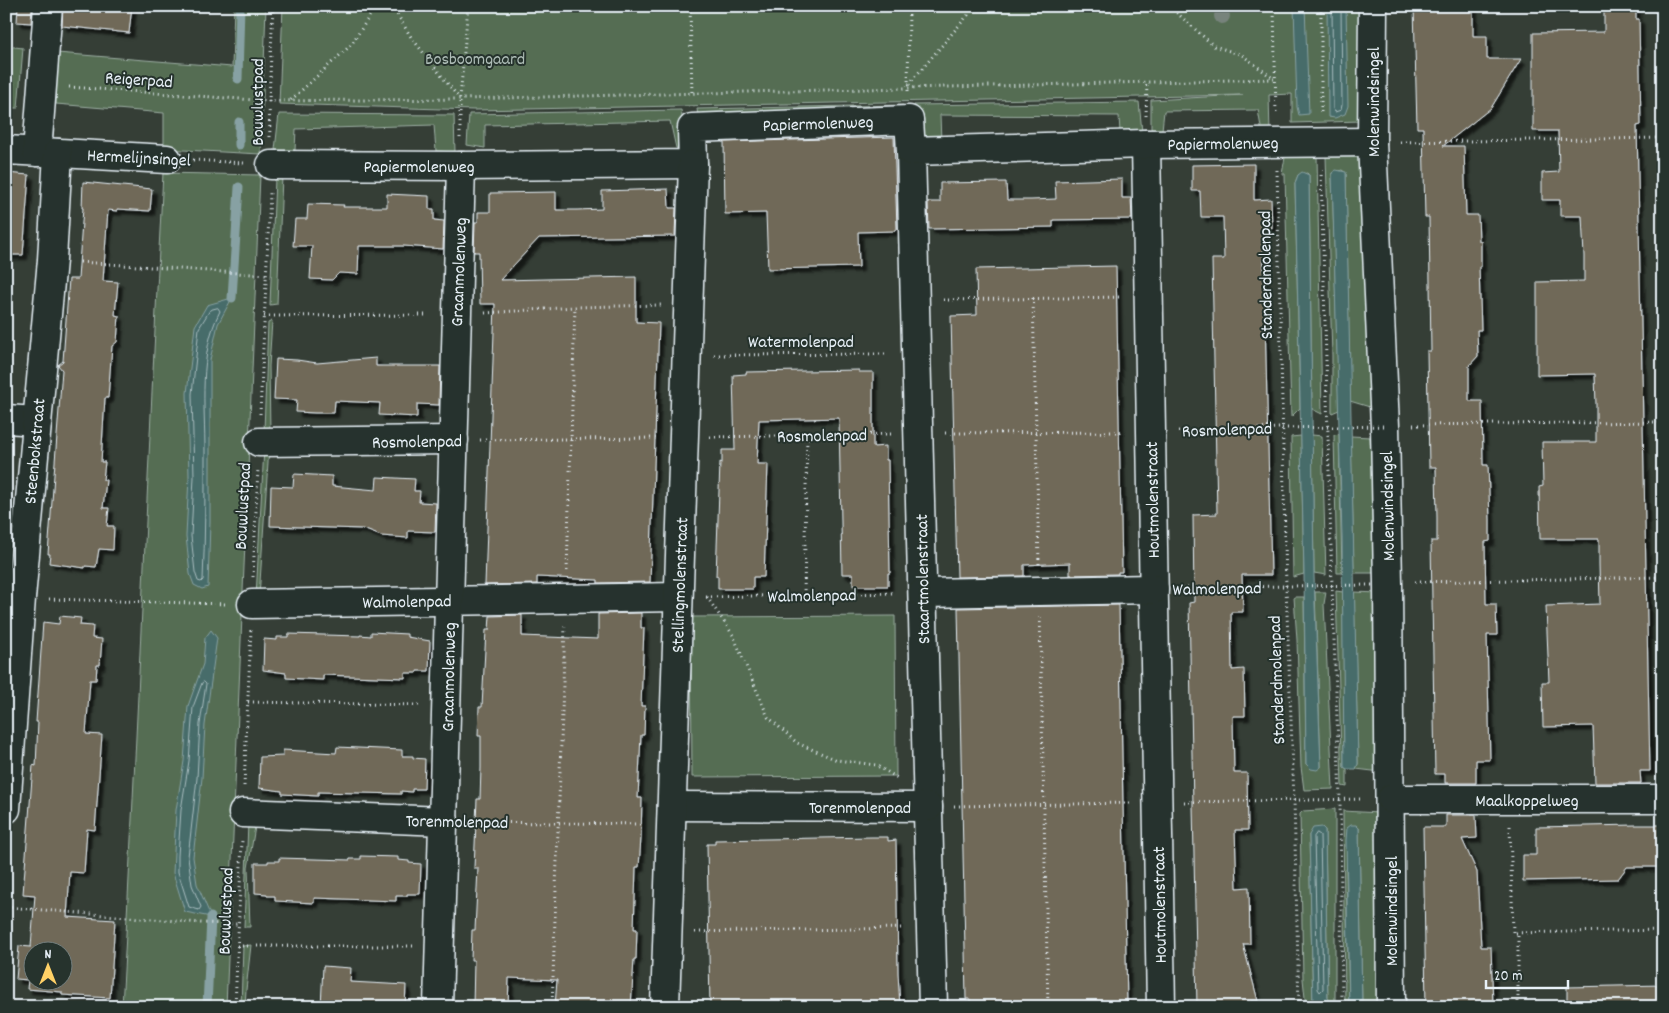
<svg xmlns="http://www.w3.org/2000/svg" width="1669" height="1013" viewBox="0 0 1669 1013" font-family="Dekko,sans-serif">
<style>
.green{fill:#546d52;stroke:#9eafa5}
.water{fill:#476c6a;stroke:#87a1a3}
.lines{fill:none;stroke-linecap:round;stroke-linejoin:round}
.shore{stroke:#a8bcbf;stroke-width:1}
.stream{stroke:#87a1a3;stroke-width:9}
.building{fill:#706958;stroke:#e8f1f8;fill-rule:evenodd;filter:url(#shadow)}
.minor-casing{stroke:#e8f1f8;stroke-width:31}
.path{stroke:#e8f1f8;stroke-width:3;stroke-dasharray:1 4;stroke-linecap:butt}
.minor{stroke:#26332d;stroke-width:28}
.path-bridge{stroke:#e8f1f8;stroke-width:3;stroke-dasharray:1 4;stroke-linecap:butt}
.tree{fill:#77837c}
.labels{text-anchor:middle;stroke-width:4;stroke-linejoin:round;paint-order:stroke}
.park-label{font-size:18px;fill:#adbcb6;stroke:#26332d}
.street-label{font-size:18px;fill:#e8f1f8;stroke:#26332d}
</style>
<defs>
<filter id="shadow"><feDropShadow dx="4.5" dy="4.5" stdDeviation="1" flood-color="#0009"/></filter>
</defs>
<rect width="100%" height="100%" fill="#353e36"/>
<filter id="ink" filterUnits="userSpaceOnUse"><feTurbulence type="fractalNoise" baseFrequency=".02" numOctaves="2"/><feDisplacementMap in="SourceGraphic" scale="10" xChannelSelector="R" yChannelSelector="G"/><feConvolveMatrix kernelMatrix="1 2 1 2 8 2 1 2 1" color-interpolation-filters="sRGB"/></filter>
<g filter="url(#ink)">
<g class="green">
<polygon points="234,6 266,6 261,154 164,149 164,113 56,104 57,53 232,67"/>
<polygon points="283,6 1360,6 1362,121 1292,123 1292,94 1269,95 1270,135 1262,133 1258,110 1164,111 1162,130 1151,129 1151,100 1243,95 474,110 279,104"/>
<polygon points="6,46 23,48 18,108 6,108"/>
<polygon points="1139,102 1142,132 1120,132 1119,116 940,115 941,142 921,142 914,105"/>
<polygon points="903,105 902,110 698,116 697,109"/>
<polygon points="681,110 687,149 676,148 670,121 485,125 485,148 467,145 469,114"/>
<polygon points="279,114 454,115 455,152 436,151 434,125 296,129 295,150 275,150"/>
<polygon points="1286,152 1313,152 1317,156 1322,414 1312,409 1309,175 1307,173 1298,175 1295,183 1300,408 1291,417 1285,174 1282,174"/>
<polygon points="1338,154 1361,155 1373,408 1350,401 1346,173 1342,170 1332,173 1339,410 1332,413 1332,356 1326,156"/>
<path d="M163 173 260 175 226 1007H122C138 729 148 451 163 173Z"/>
<polygon points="282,176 277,304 270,305 275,178"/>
<polygon points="272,321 269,366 270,433 264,431 268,323"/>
<polygon points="1339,434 1342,573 1337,573 1334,435"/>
<polygon points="1312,435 1322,436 1326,575 1314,573"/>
<polygon points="1301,436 1304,574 1293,577 1291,437"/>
<polygon points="1351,436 1370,437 1378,573 1354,573"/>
<polygon points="269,447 259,597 256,597 264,448"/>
<polygon points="1336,591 1343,592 1344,767 1347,769 1347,787 1342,786"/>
<polygon points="1315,592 1326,592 1324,604 1333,789 1304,790 1301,767 1297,640 1294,597 1304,597 1306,764 1321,767"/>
<polygon points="1354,592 1379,593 1381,772 1356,769 1358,764"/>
<polygon points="895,616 896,776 692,777 691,617"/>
<polygon points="1335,809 1335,1007 1328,1007 1325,830 1309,835 1313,1007 1306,1007 1303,979 1300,814 1303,811"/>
<polygon points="1343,811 1379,813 1380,1007 1362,1007 1359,828 1346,870 1349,1007 1345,1007"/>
<polygon points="256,821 248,868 250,927 244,927 248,822"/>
<polygon points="251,945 246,990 245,1007 241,1007 243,946"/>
</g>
<g class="water">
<polygon points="1294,6 1305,6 1309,114 1299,115 1297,107"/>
<polygon points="1327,6 1346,6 1348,106 1345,114 1335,118 1328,117 1328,113"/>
<polygon points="1336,170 1346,172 1358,764 1356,769 1347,769 1344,767 1342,538 1332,173"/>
<polygon points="1302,172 1309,175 1314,576 1321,767 1317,770 1311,769 1306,764 1304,574 1295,183 1298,175"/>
<polygon points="232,298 218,324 210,360 210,522 208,587 202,589 194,585 190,574 186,536 189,477 187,393 195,326 207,305"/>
<polygon points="211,630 217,638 205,725 202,778 193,857 197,884 211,917 185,912 173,873 176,810 184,761 188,706 203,664 205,638"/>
<polygon points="1351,825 1356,825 1359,828 1362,1007 1349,1007 1346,840 1347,828"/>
<polygon points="1322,827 1325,830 1328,1007 1313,1007 1309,835 1313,828"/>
</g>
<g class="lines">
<g class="shore">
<polyline points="1332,6 1333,109 1335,112 1341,110 1342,105 1341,6"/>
<path d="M218 308 220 311C198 354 205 406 205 453 205 496 205 538 203 580L201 582 198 581 195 572 191 536 194 477 192 394 199 328 210 310Z"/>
<polygon points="204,682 206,684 200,724 197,778 188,857 192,885 201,907 199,910 189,907 178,872 178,856 181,810 189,761 193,707 202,683"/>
<polygon points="1317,833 1320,835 1323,989 1320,992 1318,989 1314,837"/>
</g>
<g class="stream">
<polyline points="238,79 240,6"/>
<polyline points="239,145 239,122"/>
<polyline points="232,298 239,187"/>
<polyline points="207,1007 211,917"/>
</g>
</g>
<g class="building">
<polygon points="18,6 32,6 31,23 17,22"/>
<polygon points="63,6 132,6 129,33 62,26"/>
<polygon points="1414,6 1473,6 1473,36 1487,36 1487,59 1521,59 1491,108 1443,146 1464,146 1466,215 1478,215 1479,241 1481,241 1481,267 1479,267 1481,330 1477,330 1478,356 1469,366 1469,401 1482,401 1483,465 1488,465 1490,520 1490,541 1485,542 1486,604 1496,604 1497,635 1487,635 1490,760 1476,760 1476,783 1445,783 1445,774 1435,774 1431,541 1437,541 1437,518 1436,467 1429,467 1427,351 1431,351 1429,217 1425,217 1423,128 1417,128"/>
<polygon points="1604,6 1636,6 1636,19 1639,19 1641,125 1637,126 1650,771 1640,771 1641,783 1595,783 1593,726 1543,727 1542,682 1549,682 1546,606 1600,604 1599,564 1599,539 1540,539 1539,487 1543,486 1542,442 1596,442 1596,405 1595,374 1537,375 1537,282 1584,281 1584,256 1582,216 1560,216 1560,200 1542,200 1542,173 1559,172 1558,131 1533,131 1533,33 1604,32"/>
<polygon points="894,137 897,229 895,229 895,231 858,232 859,267 768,269 766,213 725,214 724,142"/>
<polygon points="1254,164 1254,200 1271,199 1272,228 1263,228 1271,575 1242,575 1243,612 1231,612 1232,670 1244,669 1245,716 1233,716 1234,773 1247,773 1248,830 1235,830 1237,888 1249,887 1250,944 1243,944 1258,1001 1251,1001 1252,1007 1197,1007 1189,603 1194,602 1193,515 1217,514 1212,259 1224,259 1223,217 1201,217 1200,191 1192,191 1192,165"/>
<polygon points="6,173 29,175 23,255 6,255"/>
<polygon points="1122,179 1122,198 1131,198 1132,219 1053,220 1053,227 929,229 928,202 940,202 940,183 1006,182 1007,200 1031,200 1056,199 1055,181"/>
<polygon points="83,182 152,189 150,211 117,209 117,211 108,210 103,281 118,282 115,315 119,316 117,342 112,346 108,398 105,398 101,462 105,462 103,480 106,480 103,508 109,508 107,526 114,526 113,550 99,549 96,567 85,566 85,568 49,563 50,554 48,554 62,370 58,365 63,361 69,279 78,279 83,208 82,208"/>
<polygon points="668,189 669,208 676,208 675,236 539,238 500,280 636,277 636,322 659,323 650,582 598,583 598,580 537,577 537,584 485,585 495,304 480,304 479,252 474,252 475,222 478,222 478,212 490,212 490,193 556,192 556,210 577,210 602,209 602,191"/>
<polygon points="387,194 429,196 429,209 434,209 434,220 444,221 443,249 404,246 359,246 358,274 339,273 332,280 310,279 312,246 293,246 295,219 307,219 308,204 344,205 343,207 387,207"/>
<polygon points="1116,266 1122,572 1118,572 1118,574 1070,575 1070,563 1024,565 1024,576 957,577 951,316 977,315 976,269"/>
<polygon points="376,358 376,366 440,366 439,405 417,404 417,417 379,415 380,403 335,401 334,413 315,413 296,412 297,400 274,399 276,359 297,360 317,363"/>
<polygon points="859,370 859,372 873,372 873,447 886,446 886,460 888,460 890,573 888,573 888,586 853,586 853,574 842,574 839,418 803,419 759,420 757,464 768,464 764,577 753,577 753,589 718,589 718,576 716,576 720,462 722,463 722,450 735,450 733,375 746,374 746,372"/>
<polygon points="294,474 332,476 332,486 376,490 377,477 415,479 414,491 420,491 419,502 436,503 435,532 408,531 408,538 381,536 363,529 270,526 271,486 293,487"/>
<polygon points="1119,605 1127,1005 1111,1005 1111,1007 1084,1007 1084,1005 970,1007 970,999 966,999 958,608"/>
<polygon points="641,613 641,628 644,628 641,706 645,706 644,735 641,735 638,798 642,798 641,838 639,867 636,867 634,929 637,929 636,959 634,959 631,1007 555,1007 557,980 509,978 508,1007 473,1007 474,960 471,960 472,930 475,930 478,868 474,868 477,799 480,799 481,768 481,736 478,736 479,707 482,707 486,630 489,630 490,616 522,615 522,636 598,639 598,614"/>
<path d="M60 616 81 618 80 625 93 626 92 638 102 639 100 665H97L96 680H90L86 734 102 735 95 830 87 829 84 873 70 872 67 917 115 920 110 998 62 995V992L27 989 28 980 16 979 19 946 31 947 35 895 23 894 33 765 36 766 38 722H36L43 622 59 624ZM32 950H62V980H32Z"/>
<polygon points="371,632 407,634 407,637 430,641 429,671 417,671 417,673 405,673 405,678 323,675 323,680 286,678 286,673 263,670 264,639 277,640 277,637 288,637 288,634 360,636 360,635 371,636"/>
<polygon points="337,747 402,750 402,756 413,756 413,758 425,759 424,789 412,789 412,792 401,791 401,794 318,792 318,796 282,794 282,791 259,788 260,757 283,756 283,750 336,753"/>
<polygon points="1446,815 1476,815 1477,838 1462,839 1477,872 1481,947 1491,947 1493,1007 1426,1007 1423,827 1446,827"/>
<polygon points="1636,825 1661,825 1662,867 1627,867 1618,879 1523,881 1523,855 1536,855 1536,827"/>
<polygon points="872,837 888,837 888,841 896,840 898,973 900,1007 710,1007 707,844 715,844 715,840"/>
<polygon points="361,856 398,857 398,860 409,861 409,863 421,864 420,894 407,894 407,896 396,896 396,901 314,898 314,903 275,901 275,896 267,896 267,894 255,893 255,863 268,863 268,861 279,861 279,858 350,860 350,859 361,859"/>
<polygon points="323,966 351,968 350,982 406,985 405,1007 321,1007"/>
<polygon points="1663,985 1663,1007 1567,1007 1567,987"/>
</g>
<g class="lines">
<defs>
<g id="minor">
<polyline points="1373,6 1372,142 1385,426 1388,583 1391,1007"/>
<polyline points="1146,144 1161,1007"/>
<polyline points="6,150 167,159"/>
<polyline points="911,151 933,1007"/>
<polyline points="37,152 48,6"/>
<polyline points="271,165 461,166 693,164 692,128 909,120 911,151 1146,144 1372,142"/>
<polyline points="6,419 37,421"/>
<polyline points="259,442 454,440"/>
<polyline points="923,593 1154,589"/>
<polyline points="252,604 678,597"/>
<polyline points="1391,799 1663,799"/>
<polyline points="672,806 928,807"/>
<polyline points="6,809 21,598 52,260 58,153"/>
<polyline points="243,813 444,821"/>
<polyline points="438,1007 461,166"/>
<polyline points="665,1007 693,164"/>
</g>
</defs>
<use href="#minor" class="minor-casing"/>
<g class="path">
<polyline points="392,6 411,37 459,98"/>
<polyline points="690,6 692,95"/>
<polyline points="1169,6 1214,46 1242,55 1274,79"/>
<polyline points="1274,6 1276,116"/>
<polyline points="1321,6 1321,116"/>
<polyline points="6,82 16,83"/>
<polyline points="909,84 968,15 968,6"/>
<polyline points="69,87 269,101 460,99 1274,79"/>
<polyline points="908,91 909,6"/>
<polyline points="291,100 351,45 376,6"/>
<polyline points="1146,116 1147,83"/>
<polyline points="270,137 269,101 273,6"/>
<polyline points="460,138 460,99 468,6"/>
<polyline points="1400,142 1663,138"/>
<polyline points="193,160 244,163"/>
<polyline points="1277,170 1286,586 1294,800 1299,1007"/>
<polyline points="1321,170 1332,586 1340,799 1342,1007"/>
<polyline points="80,262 266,275"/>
<polyline points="1033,298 1039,564"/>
<polyline points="943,300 1122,297"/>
<polyline points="485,313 575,307 661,305"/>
<polyline points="264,316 429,315"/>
<polyline points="714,355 888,354"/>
<polyline points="260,414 270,193"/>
<polyline points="1413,425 1663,422"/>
<polyline points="1178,431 1282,428"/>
<polyline points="945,433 1124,432"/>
<polyline points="710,437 892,434"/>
<polyline points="480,440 657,438"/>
<polyline points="567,571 575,307"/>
<polyline points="253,577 258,468"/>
<polyline points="1415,582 1663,577"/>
<polyline points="1182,588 1286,586"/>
<polyline points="804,595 807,436"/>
<polyline points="706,597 895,593"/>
<polyline points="707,597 733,635 768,717 797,743 837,760 876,765 899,779"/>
<polyline points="49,599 225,604"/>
<polyline points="1040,617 1048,1007"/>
<polyline points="248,702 420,705"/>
<polyline points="244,786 251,630"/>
<polyline points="1184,802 1363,799"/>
<polyline points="954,806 1130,803"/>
<polyline points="469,822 643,824"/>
<polyline points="1510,826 1513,933 1663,930"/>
<polyline points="6,907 201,923 238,924"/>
<polyline points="695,932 904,928"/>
<polyline points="237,946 413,946"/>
<polyline points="235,1007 242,840"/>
<polyline points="552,1007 565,625"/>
<polyline points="1518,1007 1518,933"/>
</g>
<use href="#minor" class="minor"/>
<g class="path-bridge">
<polyline points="1282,428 1385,426"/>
<polyline points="1286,586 1372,585"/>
</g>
</g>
<circle class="tree" cx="1222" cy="16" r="8"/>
</g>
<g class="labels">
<g class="park-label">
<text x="475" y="64">Bosboomgaard</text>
</g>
<g class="street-label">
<text transform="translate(139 79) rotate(4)" y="6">Reigerpad</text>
<text transform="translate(257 102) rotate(-90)" y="6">Bouwlustpad</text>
<text transform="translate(1373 102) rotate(-90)" y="6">Molenwindsingel</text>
<text transform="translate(818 123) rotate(-2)" y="6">Papiermolenweg</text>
<text transform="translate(1223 143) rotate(-1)" y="6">Papiermolenweg</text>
<text transform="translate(139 157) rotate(3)" y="6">Hermelijnsingel</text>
<text x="419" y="172">Papiermolenweg</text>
<text transform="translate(458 272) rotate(-88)" y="6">Graanmolenweg</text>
<text transform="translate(1265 275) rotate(-91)" y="6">Standerdmolenpad</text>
<text x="801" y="347">Watermolenpad</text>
<text transform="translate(1227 429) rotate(-2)" y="6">Rosmolenpad</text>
<text transform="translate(822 435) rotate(-1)" y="6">Rosmolenpad</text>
<text transform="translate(417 441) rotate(-1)" y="6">Rosmolenpad</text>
<text transform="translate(34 451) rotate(-85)" y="6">Steenbokstraat</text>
<text transform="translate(1152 500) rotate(-91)" y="6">Houtmolenstraat</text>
<text transform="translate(242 506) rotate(-87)" y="6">Bouwlustpad</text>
<text transform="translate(1387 506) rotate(-91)" y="6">Molenwindsingel</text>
<text transform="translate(922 579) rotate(-91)" y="6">Staartmolenstraat</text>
<text transform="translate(679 585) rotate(-88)" y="6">Stellingmolenstraat</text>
<text transform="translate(1217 588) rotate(-1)" y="6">Walmolenpad</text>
<text transform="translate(812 595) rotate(-1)" y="6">Walmolenpad</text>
<text transform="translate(407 601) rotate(-1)" y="6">Walmolenpad</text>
<text transform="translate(448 677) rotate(-89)" y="6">Graanmolenweg</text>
<text transform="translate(1276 680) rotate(-92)" y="6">Standerdmolenpad</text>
<text x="1527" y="806">Maalkoppelweg</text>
<text x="860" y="813">Torenmolenpad</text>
<text transform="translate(457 821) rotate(1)" y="6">Torenmolenpad</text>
<text transform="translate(1159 905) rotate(-91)" y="6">Houtmolenstraat</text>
<text transform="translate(225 911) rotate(-88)" y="6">Bouwlustpad</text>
<text transform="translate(1391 911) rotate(-90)" y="6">Molenwindsingel</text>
</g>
</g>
<rect width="1669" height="1013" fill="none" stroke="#26332d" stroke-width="25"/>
<rect x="12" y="12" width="1644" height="988" fill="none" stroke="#e8f1f8" stroke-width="2" filter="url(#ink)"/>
<g transform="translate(48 966)"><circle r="24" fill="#26332d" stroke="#747f7e"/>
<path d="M0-4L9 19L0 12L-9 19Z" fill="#ffd166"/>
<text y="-8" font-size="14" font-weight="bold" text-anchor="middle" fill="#e8f1f8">N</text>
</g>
<path d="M1486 980v8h82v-8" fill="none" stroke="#e8f1f8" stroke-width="2.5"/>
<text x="1494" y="980" font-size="15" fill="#e8f1f8" stroke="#26332d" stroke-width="4" paint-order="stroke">20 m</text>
</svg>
